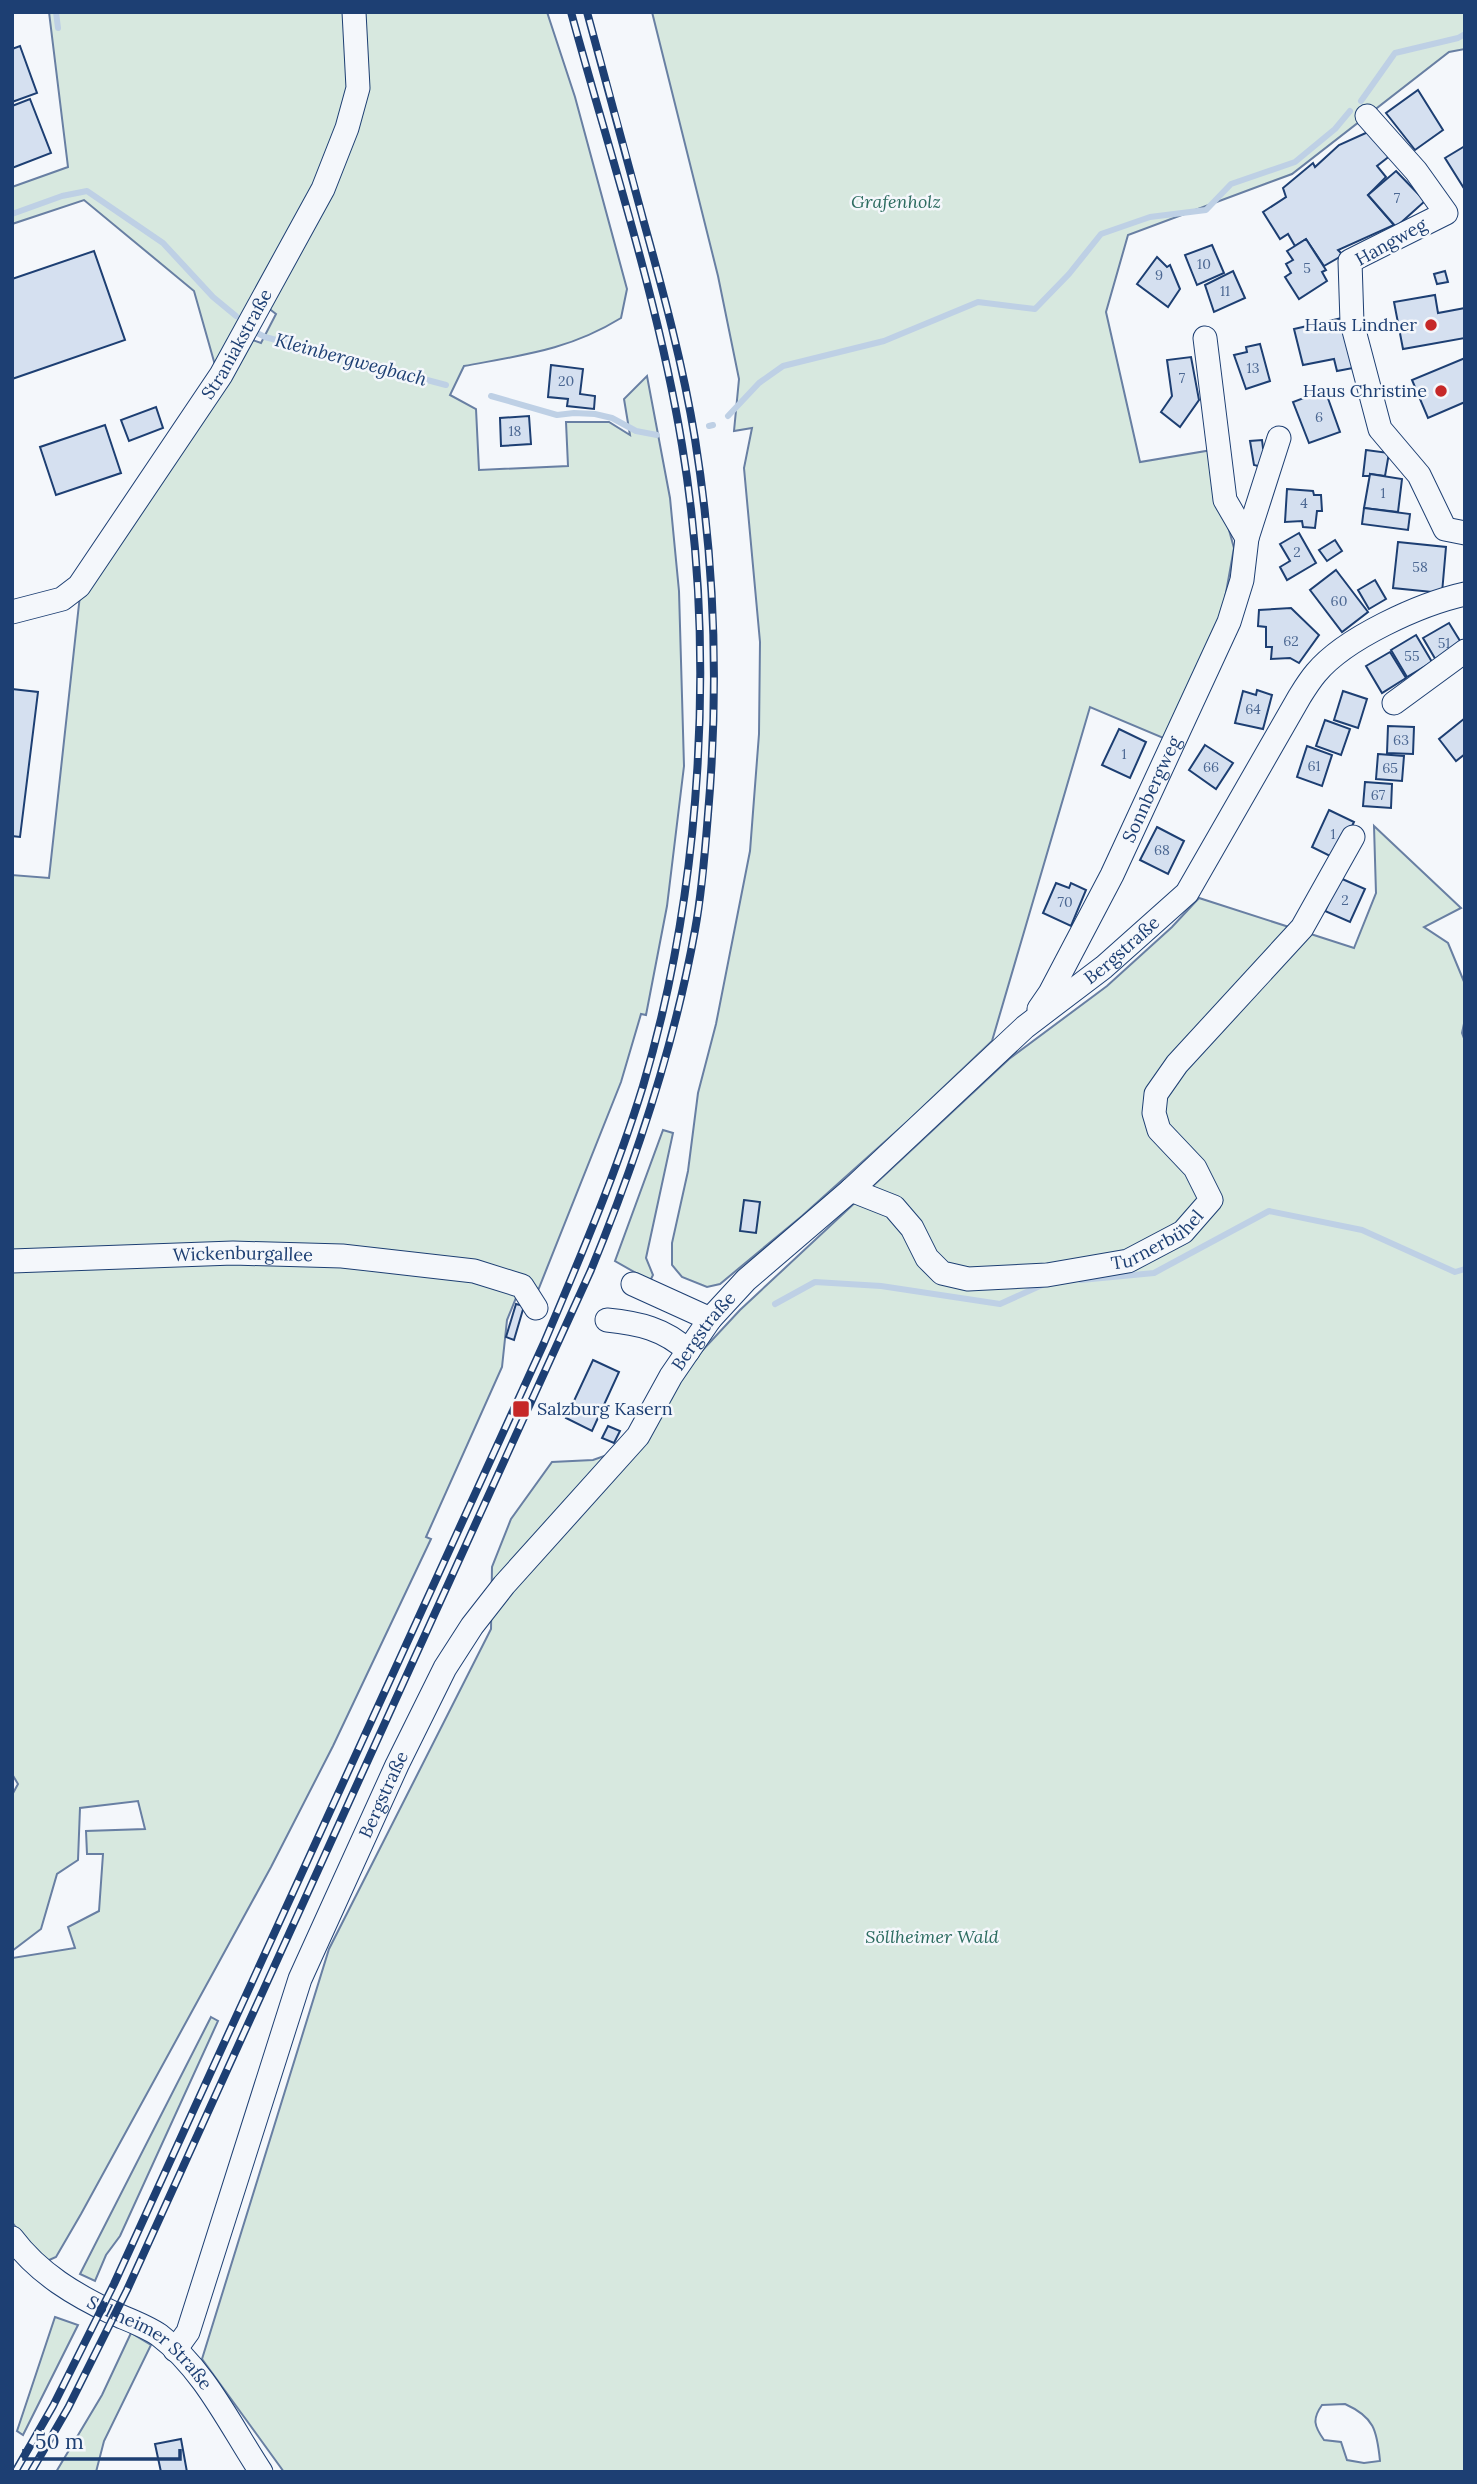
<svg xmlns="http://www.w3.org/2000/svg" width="1477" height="2484" viewBox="0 0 1477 2484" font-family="Lora,serif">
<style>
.green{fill:#d7e8df;stroke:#687fa3;stroke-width:2;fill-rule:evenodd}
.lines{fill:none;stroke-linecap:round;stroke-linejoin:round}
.stream{stroke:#bed0e5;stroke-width:6}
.building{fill:#d5e0f0;stroke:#1d3f73;stroke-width:2}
.minor-casing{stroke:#1d3f73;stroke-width:25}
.minor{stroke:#f4f7fb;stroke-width:23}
.rail-casing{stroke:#1d3f73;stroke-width:8}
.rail{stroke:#f4f7fb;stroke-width:5;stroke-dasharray:16;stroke-linecap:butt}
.poi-dot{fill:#c62828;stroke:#f4f7fb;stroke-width:2.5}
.labels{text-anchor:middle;stroke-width:5;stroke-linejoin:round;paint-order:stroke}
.number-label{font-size:14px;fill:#4b6792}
.park-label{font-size:18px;font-style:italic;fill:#2c6c60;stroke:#f4f7fb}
.street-label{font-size:18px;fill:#1d3f73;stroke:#f4f7fb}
.poi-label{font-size:18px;fill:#1d3f73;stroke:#f4f7fb;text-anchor:end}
.water-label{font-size:19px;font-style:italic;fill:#1d3f73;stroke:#f4f7fb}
</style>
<rect width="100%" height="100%" fill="#f4f7fb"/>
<g class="green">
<path d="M49 12H547L575 97 627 289 621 318C569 350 523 355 464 366L450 395 476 409 479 470 568 466 566 422H609L630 435 624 399 647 376 670 498 679 591 684 766 667 906 646 1015 641 1014 621 1082 537 1293 520 1288 507 1320 502 1367 426 1537 431 1539 333 1746 271 1867 81 2214 56 2257 47 2261 26 2241 12 2222V1958L75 1948 68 1927 99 1911 103 1854H87L86 1831 145 1829 138 1801 80 1808 78 1860 57 1874 41 1929 12 1951V1795L18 1784 12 1774V875L49 878 80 595 247 338 261 343 276 314 254 297 217 372 194 291 84 200 12 224V187L68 167Z"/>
<polygon points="652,12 1465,12 1465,49 1449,52 1292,174 1128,235 1106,312 1140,462 1212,450 1221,501 1234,548 1222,615 1168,740 1090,707 992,1041 909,1120 802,1216 720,1284 707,1287 682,1277 672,1265 672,1243 688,1171 698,1093 716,1024 750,851 759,734 760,642 744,468 752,428 734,431 739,379 718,276"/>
<path d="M1374 826 1461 908 1424 927 1448 943 1465 984V1019L1462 1033 1465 1041V2472H284L202 2359 329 1949 491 1629 492 1567 511 1519 552 1462 593 1460 644 1442 685 1369 740 1310 1009 1059 1107 986 1172 927 1199 898 1354 948 1376 893ZM1345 2404C1374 2417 1377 2430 1380 2461L1364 2463 1347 2460 1341 2442 1324 2440C1314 2426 1312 2419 1322 2405Z"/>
<polygon points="663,1130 673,1133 646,1258 653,1275 650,1281 615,1261"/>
<polygon points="211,2017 218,2021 120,2236 106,2255 95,2281 80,2274"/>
<polygon points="55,2317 78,2325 23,2435 17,2431"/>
<polygon points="131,2333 151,2345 104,2441 96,2472 56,2472 102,2395"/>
</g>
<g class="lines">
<g class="stream">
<polyline points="56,12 58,28"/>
<polyline points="1361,101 1395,53 1458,38 1465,34"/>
<polyline points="12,214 62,196 87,191 163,243 213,297 236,316"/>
<polyline points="255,332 265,337 446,385"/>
<polyline points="491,396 557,415 574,413 595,414 612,418 636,431 657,435"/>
<polyline points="728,416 759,383 783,366 884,341 978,302 1035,309 1069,274 1101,234 1150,217 1206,210 1231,184 1295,162 1335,129 1350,111"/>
<polyline points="709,426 713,425"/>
<polyline points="1081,1280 1154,1273 1269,1211 1362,1230 1455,1272 1465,1269"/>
<polyline points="775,1304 815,1282 881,1286 1000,1304 1042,1285"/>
</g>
</g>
<g class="building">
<polygon points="20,46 37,93 12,102 12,49"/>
<polygon points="1418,90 1443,130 1415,150 1386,113"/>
<polygon points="30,99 51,153 12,168 12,106"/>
<polygon points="1368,132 1391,155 1377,166 1386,177 1368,195 1394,225 1338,250 1343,255 1324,266 1306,239 1295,246 1288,234 1280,239 1263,212 1286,197 1283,188 1313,163 1315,167 1339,145"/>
<polygon points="1465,146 1465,190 1445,158"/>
<polygon points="1396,171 1425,201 1396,227 1368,195"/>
<polygon points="1306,239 1326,270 1322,272 1327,281 1299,299 1285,277 1291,273 1286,264 1293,260 1287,251"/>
<polygon points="1212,245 1224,273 1197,285 1185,255"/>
<polygon points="94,251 125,340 12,379 12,279"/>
<polygon points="1157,257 1167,267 1170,265 1180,289 1168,307 1137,284"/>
<polygon points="1233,271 1245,298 1214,312 1205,285"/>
<polygon points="1445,271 1448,282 1437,284 1434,274"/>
<polygon points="1435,295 1438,313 1465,308 1465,338 1403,349 1394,302"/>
<polygon points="1342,318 1353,368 1337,371 1334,359 1303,365 1294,329"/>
<polygon points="1260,344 1270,381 1246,389 1234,355 1247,352 1246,347"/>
<polygon points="1191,357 1199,400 1180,427 1161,412 1172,396 1167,360"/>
<polygon points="1465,358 1465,402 1428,418 1412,380"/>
<polygon points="551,365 583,369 580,394 595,396 594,409 567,406 568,399 548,397"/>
<polygon points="1325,390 1340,432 1309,443 1293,402"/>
<polygon points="156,407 163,428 129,441 121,420"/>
<polygon points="529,416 531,444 501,446 500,418"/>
<polygon points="105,425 121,473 56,495 40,447"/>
<polygon points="1262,440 1263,448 1268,448 1262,467 1254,465 1250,441"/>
<polygon points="1366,450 1389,453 1385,476 1370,474 1370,476 1363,476"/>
<polygon points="1370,474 1402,479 1398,512 1364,508"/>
<polygon points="1287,489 1313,491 1314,495 1321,495 1322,511 1317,511 1315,528 1303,527 1302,521 1285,522"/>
<polygon points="1364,508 1410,514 1408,530 1362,524"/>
<polygon points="1299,533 1316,563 1287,580 1280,567 1290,561 1280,544"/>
<polygon points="1335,540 1342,551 1327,561 1319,550"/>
<polygon points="1398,542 1446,547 1442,593 1393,588"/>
<polygon points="1336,570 1368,612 1342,632 1310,590"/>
<polygon points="1375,580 1386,599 1369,609 1358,590"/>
<polygon points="1291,608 1319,635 1299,663 1290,658 1271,659 1272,647 1266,647 1266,627 1258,626 1259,610"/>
<polygon points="1449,623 1465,649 1440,667 1423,638"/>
<polygon points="1416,635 1432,662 1407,677 1391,650"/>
<polygon points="1390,652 1406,678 1382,693 1366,666"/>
<polygon points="12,689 38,692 20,837 12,836"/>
<polygon points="1257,690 1272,695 1263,729 1235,723 1243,691 1256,695"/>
<polygon points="1343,691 1367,699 1358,728 1334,720"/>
<polygon points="1465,718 1465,754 1456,761 1439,739"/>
<polygon points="1325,720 1350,729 1341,755 1316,746"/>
<polygon points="1388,726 1414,727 1413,754 1387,753"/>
<polygon points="1119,729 1146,742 1130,778 1102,765"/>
<polygon points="1205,745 1233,763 1216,789 1189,770"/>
<polygon points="1307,746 1332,755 1322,786 1297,777"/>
<polygon points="1378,754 1404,756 1402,781 1376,779"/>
<polygon points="1365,782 1392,784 1391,808 1363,806"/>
<polygon points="1329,810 1354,822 1336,859 1312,847"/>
<polygon points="1157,827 1184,841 1168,874 1140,860"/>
<polygon points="1340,878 1365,889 1350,922 1325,911"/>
<polygon points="1056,883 1069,888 1071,883 1086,890 1071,926 1043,913"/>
<polygon points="744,1200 760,1202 756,1233 740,1231"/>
<polygon points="516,1304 524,1306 514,1340 506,1337"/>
<polygon points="593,1360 619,1372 592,1431 566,1418"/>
<polygon points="608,1426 620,1431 614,1443 602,1438"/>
<polygon points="181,2439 187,2472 161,2472 155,2444"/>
</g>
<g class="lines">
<defs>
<g id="minor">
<polyline points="1367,116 1416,171 1446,213 1350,261 1352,323 1380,429 1419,475 1445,529 1465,533"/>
<polyline points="1247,538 1279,438"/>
<path id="s1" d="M12 612 62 599 79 586 221 375 323 189 347 128 358 88 354 12"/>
<polyline points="1394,703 1465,651"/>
<path id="s2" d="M1039 1009 1050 993 1112 875 1229 622 1242 580 1247 538 1225 500 1205 338"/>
<path id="s3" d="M851 1190 894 1207 912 1228 927 1258 942 1273 968 1279 1047 1275 1128 1261 1183 1232 1211 1200 1195 1168 1159 1130 1154 1113 1156 1094 1177 1064 1302 928 1353 837"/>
<path id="s4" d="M12 1261 233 1253 342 1256 474 1271 522 1286 536 1308"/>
<polyline points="633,1284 710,1319"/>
<path d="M607 1320C638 1323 665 1329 688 1351"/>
<path id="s5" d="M12 2238C39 2274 75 2295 115 2314 129 2320 146 2326 159 2335 204 2369 230 2425 261 2472"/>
<path id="s6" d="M175 2350 188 2332 300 1979 397 1765 445 1668 472 1626 504 1585 638 1436 671 1376 710 1319 746 1280 851 1190 1025 1027 1104 967 1187 893 1300 696C1305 688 1310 680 1316 673 1345 638 1420 604 1465 594"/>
</g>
</defs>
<use href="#minor" class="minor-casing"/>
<use href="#minor" class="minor"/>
<defs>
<g id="rail">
<path d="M15 2472 53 2406 114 2284 544 1343C580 1258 616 1174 643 1086 702 888 716 650 682 445 658 299 610 155 571 12"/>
<path d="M31 2472 68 2408 127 2290 591 1270C636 1161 674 1047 695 930 702 892 705 853 708 814 719 688 715 564 695 439 683 365 663 291 643 219 625 150 606 81 587 12"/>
</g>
</defs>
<use href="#rail" class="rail-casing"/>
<use href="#rail" class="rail"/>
</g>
<g class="poi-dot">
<circle cx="1431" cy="325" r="7"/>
<circle cx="1441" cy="391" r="7"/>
<rect x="512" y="1400" width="18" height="18" rx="3.5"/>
</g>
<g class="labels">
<g class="number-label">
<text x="1397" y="203">7</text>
<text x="1204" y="269">10</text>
<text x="1307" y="273">5</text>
<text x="1159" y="280">9</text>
<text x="1225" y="296">11</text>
<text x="1253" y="373">13</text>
<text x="1182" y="383">7</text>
<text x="566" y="386">20</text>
<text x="1319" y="422">6</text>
<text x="515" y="436">18</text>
<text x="1383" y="498">1</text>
<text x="1304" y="508">4</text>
<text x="1297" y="557">2</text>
<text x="1420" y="572">58</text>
<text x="1339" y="606">60</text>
<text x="1291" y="646">62</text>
<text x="1444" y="648">51</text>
<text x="1412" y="661">55</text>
<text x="1253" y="714">64</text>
<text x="1401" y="745">63</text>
<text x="1124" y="759">1</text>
<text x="1314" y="771">61</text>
<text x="1211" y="772">66</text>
<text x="1390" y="773">65</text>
<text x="1378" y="800">67</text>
<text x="1333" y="839">1</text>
<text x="1162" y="855">68</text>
<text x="1345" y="905">2</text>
<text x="1065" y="907">70</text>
</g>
<g class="park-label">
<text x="896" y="208">Grafenholz</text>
<text x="932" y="1943">Söllheimer Wald</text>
</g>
<g class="street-label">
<text transform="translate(1391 242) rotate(-29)" y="6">Hangweg</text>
<text dy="6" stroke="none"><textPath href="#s1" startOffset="362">Straniakstraße</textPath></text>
<text dy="6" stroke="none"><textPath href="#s2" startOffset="247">Sonnbergweg</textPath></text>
<text dy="6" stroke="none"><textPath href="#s6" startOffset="1729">Bergstraße</textPath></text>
<text dy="6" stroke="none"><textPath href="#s3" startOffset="352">Turnerbühel</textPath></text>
<text dy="6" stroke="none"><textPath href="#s4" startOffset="231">Wickenburgallee</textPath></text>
<text dy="6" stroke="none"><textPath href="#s6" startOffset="1162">Bergstraße</textPath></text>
<text dy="6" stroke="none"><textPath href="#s6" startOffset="595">Bergstraße</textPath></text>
<text dy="6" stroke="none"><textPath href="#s5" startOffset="175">Söllheimer Straße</textPath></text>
</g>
<g class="poi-label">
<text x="1417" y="331">Haus Lindner</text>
<text x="1427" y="397">Haus Christine</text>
<text x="537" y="1415" text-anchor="start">Salzburg Kasern</text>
</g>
<g class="water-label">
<text transform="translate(351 359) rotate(15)" y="7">Kleinbergwegbach</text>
</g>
</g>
<rect width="1477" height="2484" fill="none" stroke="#1d3f73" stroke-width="28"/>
<path d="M24 2449v10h156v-10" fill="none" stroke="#1d3f73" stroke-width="3.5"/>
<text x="35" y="2449" font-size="21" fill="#1d3f73" stroke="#f4f7fb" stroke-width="5" paint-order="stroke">50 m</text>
</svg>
